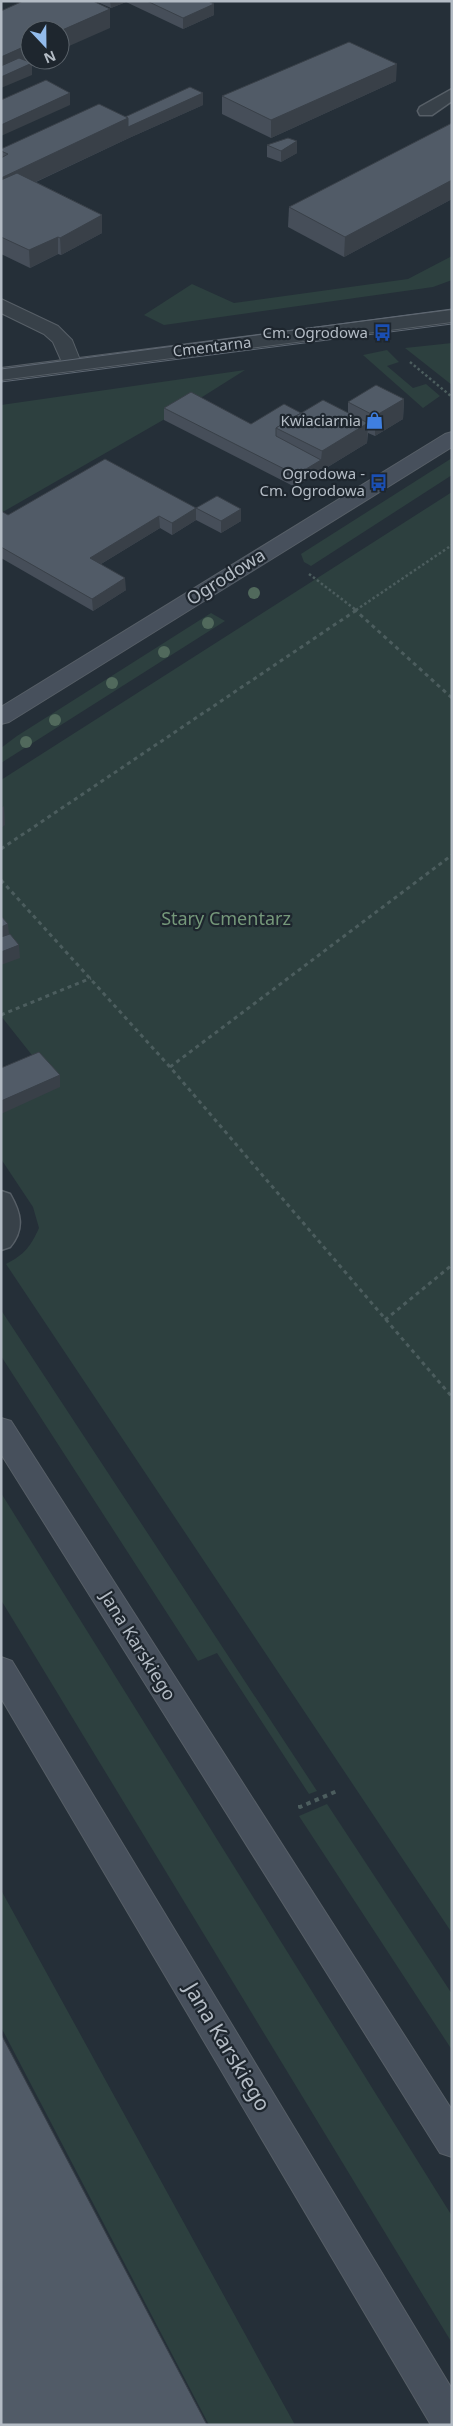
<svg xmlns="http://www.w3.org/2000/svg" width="453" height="2426" viewBox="0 0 453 2426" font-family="'Noto Sans',sans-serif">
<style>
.green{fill:#2d403f}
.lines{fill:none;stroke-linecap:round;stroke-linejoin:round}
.service-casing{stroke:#575f67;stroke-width:3}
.minor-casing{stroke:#575f67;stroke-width:2}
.tertiary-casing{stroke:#575f67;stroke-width:2}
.secondary-casing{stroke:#575f67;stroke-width:2}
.path-far2{stroke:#4c5d5e;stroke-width:2.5;stroke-dasharray:2.5 2.5;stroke-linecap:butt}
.path-far1{stroke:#4c5d5e;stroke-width:3;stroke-dasharray:4 4;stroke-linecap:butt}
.path{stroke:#4c5d5e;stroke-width:4;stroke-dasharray:4.5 4.5;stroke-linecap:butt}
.service{fill:#384149;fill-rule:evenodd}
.minor{fill:#384149;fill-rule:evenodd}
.tertiary{fill:#384149;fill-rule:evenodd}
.secondary{fill:#47505c;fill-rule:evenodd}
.tram{stroke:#5f6873;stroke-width:1}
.tree{fill:#51695c}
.wall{fill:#464e59}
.shaded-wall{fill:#394048}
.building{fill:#515b67;stroke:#394048}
.labels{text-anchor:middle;stroke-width:4.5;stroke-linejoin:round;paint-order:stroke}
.far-poi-label{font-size:15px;fill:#b4bcc5;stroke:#1e262e;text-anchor:end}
.far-street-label{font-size:15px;fill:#b4bcc5;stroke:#1e262e}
.street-label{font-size:18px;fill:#b4bcc5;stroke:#1e262e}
.park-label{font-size:18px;fill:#75987a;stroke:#1e262e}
.near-street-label{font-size:21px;fill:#b4bcc5;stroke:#1e262e}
</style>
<rect width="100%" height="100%" fill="#252f38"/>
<g class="green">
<polygon points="452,256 452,280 433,287 164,325 144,315 192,284 234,303 408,279"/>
<polygon points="452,343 452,385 405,348"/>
<polygon points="387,350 399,362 387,366 413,388 426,384 440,396 423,408 363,355"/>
<polygon points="245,370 191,404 1,513 1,405"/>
<polygon points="452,458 452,475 311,566 304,562 301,554"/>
<path d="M452 492V1933L6 1264C24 1255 31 1246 39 1228L33 1207 1 1159V1114L39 1064 1 1016V780Z"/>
<polygon points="211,613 225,621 1,763 1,748 17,736"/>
<polygon points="1,1310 317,1791 309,1794 217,1653 198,1661 1,1356"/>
<polygon points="1,1493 452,2216 452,2343 1,1600"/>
<polygon points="327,1804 452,1994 452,2050 299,1816"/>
<polygon points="1,1890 295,2425 209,2425 1,2027"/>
</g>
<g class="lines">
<defs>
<g id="service">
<polygon points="452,89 452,101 432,115 420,115 418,111 420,107"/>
<path d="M1 1191 10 1194C21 1213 25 1229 10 1247L1 1250Z"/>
</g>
<polygon id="minor" points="1,299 58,326 72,340 82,365 79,369 72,371 65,369 53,342 44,334 1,313"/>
<polygon id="tertiary" points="452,310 452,322 1,380 1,368"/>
<g id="secondary">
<polygon points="452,432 452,447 9,722 1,724 1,707 445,434"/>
<polygon points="1,1418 11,1421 452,2110 452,2157 440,2153 1,1454"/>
<polygon points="1,1657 12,1661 452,2389 452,2425 431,2425 1,1698"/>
</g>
</defs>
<use href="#service" class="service-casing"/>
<use href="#minor" class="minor-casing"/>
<use href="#tertiary" class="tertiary-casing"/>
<use href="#secondary" class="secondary-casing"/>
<g class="path-far2">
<polyline points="410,362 452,397"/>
<polyline points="309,574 356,610"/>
<polyline points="356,610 452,545"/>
</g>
<g class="path-far1">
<polyline points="354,609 452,698"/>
<polyline points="1,849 358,609"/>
<polyline points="1,880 170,1067 452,1397"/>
<polyline points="1,1015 91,978"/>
<polyline points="170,1067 452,855"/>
<polyline points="385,1320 452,1265"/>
</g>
<polyline class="path" points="300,1805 300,1807 337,1791"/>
<use href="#service" class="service"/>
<use href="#minor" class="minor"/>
<use href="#tertiary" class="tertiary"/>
<use href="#secondary" class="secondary"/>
<g class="tram">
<polyline points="1,369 452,309"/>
<polyline points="1,382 452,324"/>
</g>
</g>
<g class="tree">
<circle cx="254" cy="593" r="6"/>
<circle cx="208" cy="623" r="6"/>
<circle cx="164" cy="652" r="6"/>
<circle cx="112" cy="683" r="6"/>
<circle cx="55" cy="720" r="6"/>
<circle cx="26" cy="742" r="6"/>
</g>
<g class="wall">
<polygon points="95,1 208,1 214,4 214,15 183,29 126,2 111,8"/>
<polygon points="396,81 271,138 222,114 222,96"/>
<polygon points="203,105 129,138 36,182 102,215 102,233 61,255 58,254 30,268 1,254 1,149 125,117"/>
<polygon points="452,123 452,199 344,257 288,227 289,207"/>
<polygon points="267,145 297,153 281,162 267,157"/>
<polygon points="404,399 403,419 375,436 368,433 367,443 295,487 164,420 164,408 251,424 301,413 348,413 348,402"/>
<polygon points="196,508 241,509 241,521 221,533 196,520 172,535 160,528 101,564 126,590 93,611 1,558 1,511 8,515"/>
</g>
<g class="shaded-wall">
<polygon points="110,1 126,1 126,2 111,8"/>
<polygon points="214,4 214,15 183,29 183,18"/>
<polygon points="110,9 110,28 60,50 60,31"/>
<polygon points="30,44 30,60 38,60 1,77 1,57"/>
<polygon points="32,63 32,75 1,88 1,77"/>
<polygon points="397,64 396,81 271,138 271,120"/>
<polygon points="70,93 70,105 1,136 1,125"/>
<polygon points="203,93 203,105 129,138 1,198 1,178 128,118"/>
<polygon points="297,141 297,153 281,162 281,151"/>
<polygon points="452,180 452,199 344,257 345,237"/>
<polygon points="102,215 102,233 61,255 60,238"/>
<polygon points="58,237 58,254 30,268 29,250"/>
<polygon points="404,399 403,419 375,436 375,416"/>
<polygon points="368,423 367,443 295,487 296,475 321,460 322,451"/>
<polygon points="196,508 196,520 172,535 172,523"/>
<polygon points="241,509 241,521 221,533 221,521"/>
<polygon points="159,516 160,528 91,570 90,558"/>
<polygon points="125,578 126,590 93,611 92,599"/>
<polygon points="4,806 5,825 1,828 1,808"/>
<polygon points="8,924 10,943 1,946 1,927"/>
<polygon points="19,945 20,958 1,965 1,952"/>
<polygon points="60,1075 60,1087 1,1114 1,1101"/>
</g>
<g class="building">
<polygon points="23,1 93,1 110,9 60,31 60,30 30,30 30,44 1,57 1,11"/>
<polygon points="147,1 208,1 214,4 183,18"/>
<polygon points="349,42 397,64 271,120 222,96"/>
<polygon points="19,58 32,63 1,77 1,66"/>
<polygon points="46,80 70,93 1,125 1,100"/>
<polygon points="190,87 203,93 128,127 128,118 125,117"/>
<polygon points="99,104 128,118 1,178 1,158 8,154 1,151 1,149"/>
<polygon points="452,123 452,180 345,237 289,207"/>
<polygon points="288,138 297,141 281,151 267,145"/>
<polygon points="17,173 102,215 60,238 58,237 29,250 1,237 1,180"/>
<polygon points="376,385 404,399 375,416 348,402"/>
<polygon points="191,392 251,424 284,404 301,413 276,428 276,436 321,460 296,475 164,408"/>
<polygon points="323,400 368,423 322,451 276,428"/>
<polygon points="105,459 196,508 172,523 159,516 90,558 125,578 92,599 1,547 1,511 8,515"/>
<polygon points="217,496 241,509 221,521 196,508"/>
<polygon points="1,916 8,924 1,927"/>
<polygon points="10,934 19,945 1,952 1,937"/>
<polygon points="39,1052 60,1075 1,1101 1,1068"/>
<polygon points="1,2034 207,2425 1,2425"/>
</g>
<defs>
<symbol id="bus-bare" viewBox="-9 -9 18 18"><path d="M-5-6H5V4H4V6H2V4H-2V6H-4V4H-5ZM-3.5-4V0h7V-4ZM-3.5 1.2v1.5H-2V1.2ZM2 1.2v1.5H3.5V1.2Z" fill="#1a4fb4" stroke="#1e262e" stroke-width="2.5" paint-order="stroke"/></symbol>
<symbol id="shop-bare" viewBox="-9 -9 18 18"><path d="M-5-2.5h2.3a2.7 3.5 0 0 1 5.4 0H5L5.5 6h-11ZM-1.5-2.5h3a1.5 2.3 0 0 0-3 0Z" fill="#3f7fe0" stroke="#1e262e" stroke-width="2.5" paint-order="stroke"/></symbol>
</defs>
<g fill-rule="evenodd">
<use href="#bus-bare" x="370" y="320" width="25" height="25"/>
<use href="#shop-bare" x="362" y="408" width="25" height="25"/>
<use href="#bus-bare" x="366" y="470" width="25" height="25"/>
</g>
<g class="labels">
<g class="far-poi-label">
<text x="368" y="338">Cm. Ogrodowa</text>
<text x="361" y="426">Kwiaciarnia</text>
<text x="365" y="479">Ogrodowa -<tspan x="365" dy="17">Cm. Ogrodowa</tspan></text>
</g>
<g class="far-street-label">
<text transform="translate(212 347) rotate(-7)" y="5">Cmentarna</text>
</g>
<g class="street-label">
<text transform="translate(226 577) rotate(-32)" y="6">Ogrodowa</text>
<text transform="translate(138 1646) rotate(58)" y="6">Jana Karskiego</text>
</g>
<g class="park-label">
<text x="226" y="925">Stary Cmentarz</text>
</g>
<g class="near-street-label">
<text transform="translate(227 2047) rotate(59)" y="7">Jana Karskiego</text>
</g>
</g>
<rect width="453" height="2426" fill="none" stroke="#b4bcc5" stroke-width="5"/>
<g transform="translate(45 45) rotate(158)"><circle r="24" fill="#1e262e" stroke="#5a626a"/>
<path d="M0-4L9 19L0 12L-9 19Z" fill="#92bbeb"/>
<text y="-8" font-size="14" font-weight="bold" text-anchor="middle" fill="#b4bcc5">N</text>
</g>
</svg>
